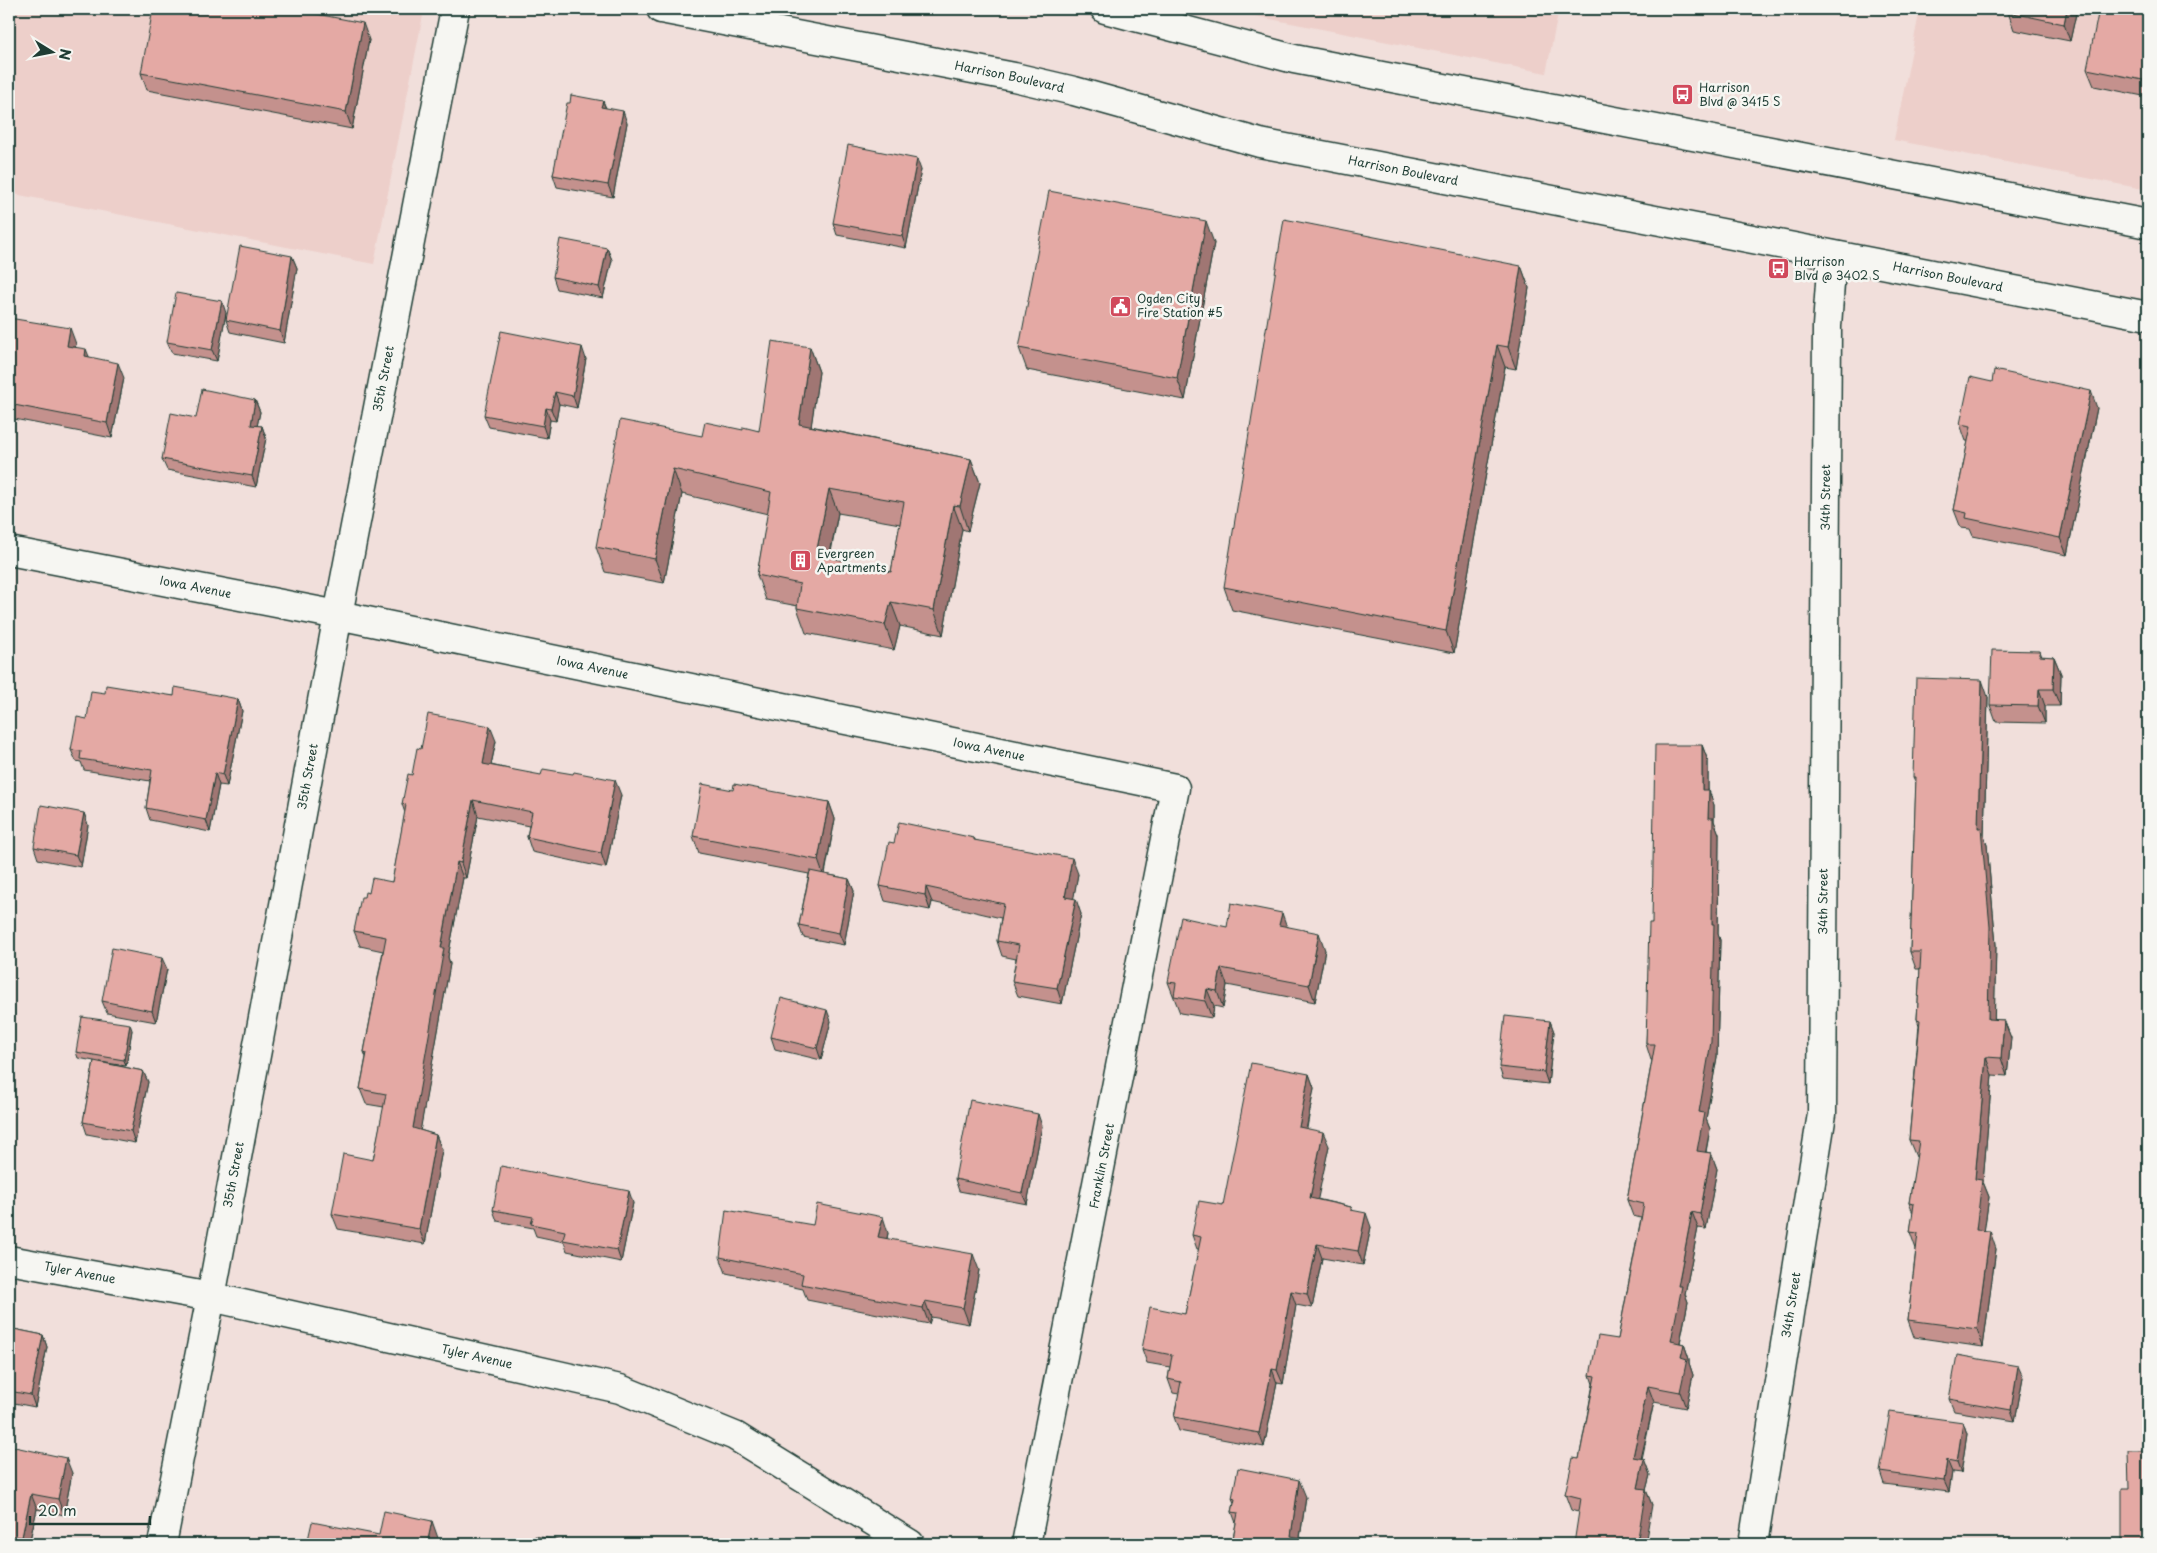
<svg xmlns="http://www.w3.org/2000/svg" width="2157" height="1553" viewBox="0 0 2157 1553" font-family="'Playpen Sans',sans-serif">
<style>
.built{fill:#edcfca}
.lines{fill:none;stroke-linecap:round;stroke-linejoin:round}
.minor-casing{stroke:#1f3d34;stroke-width:31}
.major-casing{stroke:#1f3d34;stroke-width:31}
.minor{stroke:#f6f6f2;stroke-width:28}
.major{stroke:#f6f6f2;stroke-width:28}
.wall{fill:#c4918d;stroke:#1f3d34;fill-rule:evenodd}
.shaded-wall{fill:#a07673;stroke:#1f3d34}
.building{fill:#e4a9a4;stroke:#1f3d34;fill-rule:evenodd}
.labels{text-anchor:middle;stroke-width:5;stroke-linejoin:round;paint-order:stroke}
.street-label{font-size:12px;fill:#1f3d34;stroke:#f6f6f2}
.poi-label{font-size:12px;fill:#1f3d34;stroke:#f6f6f2;text-anchor:start}
</style>
<rect width="100%" height="100%" fill="#f1dfdb"/>
<filter id="ink" filterUnits="userSpaceOnUse"><feTurbulence type="fractalNoise" baseFrequency=".02" numOctaves="2"/><feDisplacementMap in="SourceGraphic" scale="10" xChannelSelector="R" yChannelSelector="G"/><feConvolveMatrix kernelMatrix="1 2 1 2 8 2 1 2 1" color-interpolation-filters="sRGB"/></filter>
<g filter="url(#ink)">
<g class="built">
<polygon points="9,9 424,10 374,264 9,193"/>
<polygon points="1219,9 1559,9 1546,73"/>
<polygon points="1920,9 2148,9 2148,190 1894,140"/>
</g>
<g class="lines">
<defs>
<g id="minor">
<path id="s1" d="M9 551 338 615 1175 788 1026 1544"/>
<path id="s2" d="M9 1260 211 1297 620 1389 735 1436 910 1544"/>
<path id="s3" d="M162 1544 211 1297 338 615 455 9"/>
<path id="s4" d="M1753 1544 1822 1114 1827 326 1832 255"/>
</g>
<g id="major">
<path id="s5" d="M661 9 1014 77 1074 91 1260 143 2148 316"/>
<polyline points="1105,9 1294,59 2148,224"/>
</g>
</defs>
<use href="#minor" class="minor-casing"/>
<use href="#major" class="major-casing"/>
<use href="#minor" class="minor"/>
<use href="#major" class="major"/>
</g>
<g class="wall">
<polygon points="2009,9 2077,9 2070,41 2014,30 2008,12"/>
<polygon points="2148,15 2148,97 2094,86 2087,69"/>
<polygon points="369,40 352,129 147,90 141,73"/>
<polygon points="603,101 606,108 627,123 613,197 557,187 553,175 570,103"/>
<polygon points="921,170 906,248 837,235 833,223"/>
<polygon points="1214,243 1185,400 1027,370 1019,348"/>
<polygon points="607,248 612,260 603,298 557,289 553,277"/>
<polygon points="292,256 297,268 284,343 230,332 226,320"/>
<polygon points="1521,266 1529,288 1516,369 1505,367 1454,653 1232,610 1224,587"/>
<polygon points="226,313 217,361 172,353 167,342"/>
<polygon points="9,318 76,344 75,347 89,357 124,378 112,438 9,418"/>
<path d="M810 347 819 372 811 426 971 459 980 483 968 531 962 529 943 635 900 626 894 650 806 633 797 608 798 606 766 600 757 575 768 514 682 494 664 583 605 572 596 547 702 436 759 431ZM838 513 900 524 891 572 830 558Z"/>
<polygon points="586,359 577,408 559,404 556,421 550,420 547,438 489,427 484,415"/>
<polygon points="255,400 260,412 257,426 262,426 266,438 256,487 167,470 162,459 196,418"/>
<polygon points="2097,408 2067,555 1973,536 1970,529 1961,528 1954,510 1968,441 1966,441 1960,424"/>
<polygon points="2040,651 2042,657 2054,657 2061,674 2060,706 2045,706 2045,723 1996,722 1990,705"/>
<polygon points="105,693 174,696 238,699 242,711 227,786 219,785 210,832 150,820 146,808 150,781 84,770 81,762 76,761 71,750 87,719"/>
<polygon points="1988,697 1984,836 1987,845 1996,945 1994,1020 2004,1020 2011,1038 2007,1076 1992,1075 1983,1182 1989,1197 1984,1231 1996,1249 1983,1347 1914,1337 1908,1320 1916,1249 1910,1232 1913,1213 1909,1203 1917,1157 1916,1157 1909,1140 1919,1025 1917,1019 1920,969 1916,969 1910,952 1916,783 1913,777"/>
<polygon points="496,741 491,765 621,795 606,868 532,852 527,837 529,826 478,816 466,878 463,878 448,957 450,964 420,1130 436,1135 442,1150 425,1244 338,1229 332,1214 373,1160 384,1107 366,1104 360,1089 366,1057 364,1052 383,951 360,946 354,931 364,897 369,893 392,882 405,813 402,804 421,749"/>
<polygon points="1702,745 1708,761 1708,790 1714,805 1714,821 1719,834 1718,934 1720,940 1717,1057 1706,1119 1710,1129 1706,1152 1711,1153 1717,1169 1706,1229 1698,1228 1685,1294 1688,1302 1680,1343 1684,1344 1689,1359 1689,1363 1693,1375 1686,1408 1654,1402 1642,1459 1644,1459 1650,1475 1646,1490 1652,1505 1579,1512 1571,1510 1565,1494 1579,1459 1593,1384 1590,1375 1618,1339 1641,1218 1633,1216 1627,1200 1652,1060 1651,1060 1646,1044 1652,923"/>
<polygon points="733,790 829,802 835,819 825,874 849,879 854,891 844,945 803,937 799,925 809,874 699,853 693,836"/>
<polygon points="84,813 88,825 81,867 38,859 34,847"/>
<polygon points="974,838 975,840 1078,874 1073,899 1081,914 1062,1004 1018,996 1012,981 1016,959 1002,956 997,941 1001,918 932,902 930,910 885,901 880,886 894,843"/>
<polygon points="1287,926 1325,950 1315,1002 1227,985 1223,1008 1214,1006 1212,1018 1180,1013 1168,982 1227,927"/>
<polygon points="167,969 156,1022 107,1013 102,1001"/>
<polygon points="831,1021 821,1060 775,1049 771,1037"/>
<polygon points="1550,1021 1554,1032 1548,1084 1503,1079 1499,1067"/>
<polygon points="132,1030 126,1066 100,1062 143,1071 148,1082 135,1143 87,1134 83,1122 94,1061 78,1058 76,1052"/>
<polygon points="1309,1074 1314,1088 1307,1128 1329,1146 1317,1199 1351,1207 1353,1211 1371,1227 1363,1265 1322,1258 1312,1308 1296,1305 1283,1384 1277,1383 1264,1447 1179,1431 1174,1417 1179,1394 1173,1393 1168,1379 1170,1367 1147,1363 1142,1349 1185,1314 1199,1249 1197,1249 1192,1235 1223,1205"/>
<polygon points="1042,1126 1027,1204 959,1191 955,1179"/>
<polygon points="633,1203 621,1262 567,1251 564,1242 536,1236 533,1228 497,1221 493,1210"/>
<polygon points="813,1225 888,1233 887,1239 979,1270 969,1324 931,1317 929,1324 807,1300 803,1289 726,1273 720,1257"/>
<polygon points="9,1328 43,1335 47,1347 35,1407 9,1402"/>
<polygon points="2023,1377 2015,1421 1954,1411 1949,1399"/>
<polygon points="1963,1422 1967,1434 1961,1473 1952,1472 1949,1492 1884,1484 1880,1472"/>
<polygon points="9,1451 72,1473 64,1515 37,1509 29,1544 9,1544"/>
<polygon points="1306,1497 1300,1538 1302,1538 1305,1544 1232,1544 1236,1523 1232,1512 1234,1503 1232,1498"/>
</g>
<g class="shaded-wall">
<polygon points="2067,9 2077,9 2070,41 2064,24"/>
<polygon points="363,23 369,40 352,129 346,112"/>
<polygon points="603,101 607,112 601,107"/>
<polygon points="623,111 627,123 613,197 608,185"/>
<polygon points="917,159 921,170 906,248 902,236"/>
<polygon points="1206,221 1214,243 1185,400 1177,378"/>
<polygon points="607,248 612,260 603,298 599,287"/>
<polygon points="292,256 297,268 284,343 280,331"/>
<polygon points="1521,266 1529,288 1516,369 1508,347"/>
<polygon points="222,301 226,313 217,361 212,350"/>
<polygon points="70,328 76,344 73,361 67,346"/>
<polygon points="1497,345 1505,367 1454,653 1446,631"/>
<polygon points="582,347 586,359 577,408 573,396"/>
<polygon points="810,347 819,372 808,448 799,424"/>
<polygon points="86,349 92,364 85,356"/>
<polygon points="118,363 124,378 112,438 107,423"/>
<polygon points="2091,391 2097,408 2067,555 2060,538"/>
<polygon points="555,392 559,404 556,421 551,409"/>
<polygon points="255,400 260,412 255,436 251,425"/>
<polygon points="546,408 550,420 547,438 543,426"/>
<polygon points="262,426 266,438 256,487 252,476"/>
<polygon points="971,459 980,483 968,531 960,506"/>
<polygon points="673,469 682,494 664,583 655,559"/>
<polygon points="829,489 838,513 825,579 816,554"/>
<polygon points="953,505 962,529 943,635 934,610"/>
<polygon points="891,602 900,626 894,650 885,625"/>
<polygon points="2054,657 2061,674 2060,706 2053,689"/>
<polygon points="1982,680 1988,697 1984,836 1987,845 1996,945 1994,1036 1988,1019 1978,828"/>
<polygon points="2039,689 2045,706 2045,723 2038,706"/>
<polygon points="238,699 242,711 227,786 223,775"/>
<polygon points="490,726 496,741 488,779 483,764"/>
<polygon points="1702,745 1708,761 1708,805 1702,790"/>
<polygon points="215,773 219,785 210,832 206,820"/>
<polygon points="615,780 621,795 606,868 601,853"/>
<polygon points="1709,790 1714,805 1714,821 1719,834 1718,934 1720,940 1717,1057 1706,1119 1710,1129 1703,1166 1697,1151 1699,1112 1712,924 1708,818"/>
<polygon points="473,800 478,816 466,878 461,863"/>
<polygon points="829,802 835,819 824,877 818,860"/>
<polygon points="84,813 88,825 81,867 76,855"/>
<polygon points="1072,858 1078,874 1071,913 1065,897"/>
<polygon points="457,862 463,878 448,957 450,964 418,1143 413,1128 441,948"/>
<polygon points="849,879 854,891 844,945 839,933"/>
<polygon points="926,887 932,902 930,910 925,895"/>
<polygon points="1076,899 1081,914 1062,1004 1057,988"/>
<polygon points="1282,913 1288,930 1279,925"/>
<polygon points="1319,933 1325,950 1315,1002 1309,985"/>
<polygon points="162,958 167,969 156,1022 152,1011"/>
<polygon points="1221,968 1227,985 1223,1008 1217,991"/>
<polygon points="1207,989 1214,1006 1212,1018 1205,1001"/>
<polygon points="827,1010 831,1021 821,1060 817,1048"/>
<polygon points="2004,1020 2011,1038 2007,1076 2001,1058"/>
<polygon points="1550,1021 1554,1032 1548,1084 1544,1072"/>
<polygon points="130,1024 132,1030 126,1066 124,1060"/>
<polygon points="1986,1057 1992,1075 1983,1182 1989,1197 1982,1247 1976,1230 1975,1179"/>
<polygon points="143,1071 148,1082 135,1143 131,1131"/>
<polygon points="1309,1074 1314,1088 1304,1141 1299,1127"/>
<polygon points="1038,1114 1042,1126 1027,1204 1022,1193"/>
<polygon points="1323,1132 1329,1146 1315,1212 1310,1198"/>
<polygon points="436,1135 442,1150 425,1244 419,1229"/>
<polygon points="1711,1153 1717,1169 1706,1229 1700,1214"/>
<polygon points="629,1191 633,1203 621,1262 617,1250"/>
<polygon points="1692,1212 1698,1228 1685,1294 1688,1302 1677,1357 1671,1341 1678,1286"/>
<polygon points="1366,1213 1371,1227 1363,1265 1358,1251"/>
<polygon points="883,1217 888,1233 884,1253 878,1237"/>
<polygon points="1990,1231 1996,1249 1983,1347 1977,1329"/>
<polygon points="1317,1244 1322,1258 1312,1308 1307,1294"/>
<polygon points="973,1254 979,1270 969,1324 963,1308"/>
<polygon points="1291,1291 1296,1305 1283,1384 1277,1370"/>
<polygon points="925,1301 931,1317 929,1324 923,1308"/>
<polygon points="43,1335 47,1347 35,1407 31,1395"/>
<polygon points="1684,1344 1689,1359 1689,1363 1693,1375 1686,1408 1680,1392 1681,1357"/>
<polygon points="2018,1366 2023,1377 2015,1421 2011,1410"/>
<polygon points="1272,1369 1277,1383 1264,1447 1259,1433"/>
<polygon points="1648,1386 1654,1402 1638,1472 1633,1457"/>
<polygon points="1963,1422 1967,1434 1961,1473 1957,1462"/>
<polygon points="66,1458 72,1473 64,1515 58,1499"/>
<polygon points="1644,1459 1650,1475 1646,1490 1652,1505 1645,1544 1637,1544 1638,1488"/>
<polygon points="1947,1460 1952,1472 1949,1492 1944,1481"/>
<polygon points="1299,1480 1306,1497 1299,1544 1291,1536"/>
<polygon points="31,1494 37,1509 29,1544 24,1544 22,1537"/>
<polygon points="432,1521 438,1538 437,1544 427,1544"/>
<polygon points="13,1536 16,1544 11,1544"/>
</g>
<g class="building">
<polygon points="153,9 291,9 363,23 346,112 141,73"/>
<polygon points="2009,9 2067,9 2064,24 2008,12"/>
<polygon points="2099,9 2118,9 2148,15 2148,81 2087,69"/>
<polygon points="571,95 603,101 601,107 623,111 608,185 553,175 567,103 570,103"/>
<polygon points="848,145 917,159 902,236 833,223"/>
<polygon points="1049,191 1206,221 1177,378 1019,348"/>
<polygon points="1284,219 1521,266 1508,347 1497,345 1446,631 1224,587"/>
<polygon points="560,239 607,248 599,287 553,277"/>
<polygon points="240,246 292,256 280,331 226,320"/>
<polygon points="176,293 222,301 212,350 167,342"/>
<polygon points="9,318 70,328 67,346 86,349 85,356 118,363 107,423 9,404"/>
<polygon points="501,331 582,347 573,396 555,392 551,409 546,408 543,426 484,415"/>
<path d="M772 341 810 347 799 424 971 459 960 506 953 505 934 610 891 602 885 625 797 608 800 584 757 575 771 492 673 469 655 559 596 547 620 420 702 436 705 422 743 430V427L759 431ZM829 489 904 502 891 572 816 554Z"/>
<polygon points="1994,370 2091,391 2060,538 1966,518 1967,513 1954,510 1971,426 1960,424 1970,377 1992,382"/>
<polygon points="202,389 255,400 251,425 262,426 252,476 162,459 171,413 196,418"/>
<polygon points="1992,650 2040,651 2040,656 2054,657 2053,689 2039,689 2038,706 1990,705"/>
<polygon points="1916,678 1982,680 1978,828 1981,828 1990,927 1988,1019 2004,1020 2001,1058 1986,1057 1975,1179 1982,1180 1976,1230 1990,1231 1977,1329 1908,1320 1918,1233 1910,1232 1914,1204 1909,1203 1919,1141 1909,1140 1920,1020 1917,1019 1921,952 1910,952 1916,777 1913,777"/>
<polygon points="106,685 174,696 175,687 238,699 223,775 215,773 206,820 146,808 152,770 80,759 81,751 71,750 77,717 87,719 91,691 105,693"/>
<polygon points="428,714 490,726 483,764 541,775 543,769 573,774 574,772 615,780 601,853 527,837 532,812 473,800 461,863 457,862 441,948 444,948 413,1128 436,1135 419,1229 332,1214 343,1154 373,1160 386,1094 360,1089 367,1053 364,1052 386,937 354,931 361,897 364,897 365,892 369,893 372,878 392,882 406,805 402,804 408,774 412,775 417,748 421,749"/>
<polygon points="1655,745 1702,745 1702,790 1709,790 1708,818 1713,818 1712,924 1714,924 1711,1042 1699,1112 1704,1113 1697,1151 1711,1153 1700,1214 1692,1212 1678,1286 1682,1286 1671,1341 1684,1344 1681,1357 1687,1359 1680,1392 1648,1386 1633,1457 1644,1459 1638,1488 1646,1489 1637,1544 1574,1544 1581,1498 1565,1494 1573,1458 1579,1459 1595,1376 1590,1375 1598,1336 1618,1339 1644,1204 1627,1200 1655,1044 1646,1044 1649,923 1652,923"/>
<polygon points="702,784 733,790 734,784 829,802 818,860 693,836"/>
<polygon points="41,805 84,813 76,855 34,847"/>
<polygon points="899,822 974,838 974,840 1072,858 1065,897 1076,899 1057,988 1012,981 1019,945 997,941 1004,904 926,887 925,895 880,886 889,842 894,843"/>
<polygon points="810,871 849,879 839,933 799,925"/>
<polygon points="1231,903 1282,913 1279,925 1319,933 1309,985 1221,968 1217,991 1207,989 1205,1001 1174,996 1176,983 1168,982 1181,917 1227,927"/>
<polygon points="112,948 162,958 152,1011 102,1001"/>
<polygon points="781,998 827,1010 817,1048 771,1037"/>
<polygon points="1505,1016 1550,1021 1544,1072 1499,1067"/>
<polygon points="82,1017 130,1024 124,1060 76,1052"/>
<polygon points="94,1061 143,1071 131,1131 83,1122"/>
<polygon points="1251,1063 1309,1074 1299,1127 1323,1132 1310,1198 1351,1207 1351,1210 1366,1213 1358,1251 1317,1244 1307,1294 1291,1291 1277,1370 1272,1369 1259,1433 1174,1417 1181,1382 1168,1379 1172,1355 1142,1349 1150,1307 1185,1314 1201,1237 1192,1235 1199,1201 1223,1205"/>
<polygon points="970,1100 1038,1114 1022,1193 955,1179"/>
<polygon points="501,1166 629,1191 617,1250 563,1240 565,1231 531,1224 533,1217 493,1210"/>
<polygon points="817,1204 883,1217 878,1237 973,1254 963,1308 925,1301 923,1308 801,1284 803,1274 720,1257 726,1210 813,1225"/>
<polygon points="9,1328 43,1335 31,1395 9,1391"/>
<polygon points="1957,1355 2018,1366 2011,1410 1949,1399"/>
<polygon points="1890,1412 1963,1422 1957,1462 1947,1460 1944,1481 1880,1472"/>
<polygon points="10,1446 66,1458 58,1499 31,1494 22,1537 13,1536 11,1544 9,1544 9,1451"/>
<polygon points="2128,1451 2148,1451 2148,1544 2122,1544 2122,1488 2129,1488"/>
<polygon points="1238,1468 1299,1480 1291,1536 1302,1538 1301,1544 1232,1544 1238,1513 1232,1512 1235,1499 1232,1498"/>
<polygon points="384,1511 432,1521 427,1544 307,1544 312,1522 379,1535"/>
<polygon points="535,1536 578,1544 534,1544"/>
</g>
</g>
<defs>
<symbol id="bus-square" viewBox="-11 -11 22 22"><rect x="-9" y="-9" width="18" height="18" rx="4" fill="#d1495b" stroke="#f6f6f2"/><path d="M-5-6H5V4H4V6H2V4H-2V6H-4V4H-5ZM-3.5-4V0h7V-4ZM-3.5 1.2v1.5H-2V1.2ZM2 1.2v1.5H3.5V1.2Z" fill="#fff"/></symbol>
<symbol id="civic-square" viewBox="-11 -11 22 22"><rect x="-9" y="-9" width="18" height="18" rx="4" fill="#d1495b" stroke="#f6f6f2"/><path d="M-.6-6.5H3V-4.5H.6V-3L4-1V1h2V6H-6V1h2V-1L-.6-3ZM-1.2 2.5V6h2.4V2.5Z" fill="#fff"/></symbol>
<symbol id="building-square" viewBox="-11 -11 22 22"><rect x="-9" y="-9" width="18" height="18" rx="4" fill="#d1495b" stroke="#f6f6f2"/><path d="M-4-6H4V6H1V3H-1V6H-4ZM-2.5-4.3h1.7v1.8h-1.7ZM.8-4.3h1.7v1.8H.8ZM-2.5-1h1.7V.8h-1.7ZM.8-1h1.7V.8H.8Z" fill="#fff"/></symbol>
</defs>
<g fill-rule="evenodd">
<use href="#bus-square" x="1670" y="82" width="25" height="25"/>
<use href="#bus-square" x="1766" y="256" width="25" height="25"/>
<use href="#civic-square" x="1108" y="294" width="25" height="25"/>
<use href="#building-square" x="788" y="548" width="25" height="25"/>
</g>
<g class="labels">
<g class="street-label">
<text dy="4" stroke="none"><textPath href="#s5" startOffset="355">Harrison Boulevard</textPath></text>
<text dy="4" stroke="none"><textPath href="#s5" startOffset="760">Harrison Boulevard</textPath></text>
<text dy="4" stroke="none"><textPath href="#s5" startOffset="1315">Harrison Boulevard</textPath></text>
<text dy="4" stroke="none"><textPath href="#s3" startOffset="1186">35th Street</textPath></text>
<text dy="4" stroke="none"><textPath href="#s4" startOffset="1052">34th Street</textPath></text>
<text dy="4" stroke="none"><textPath href="#s1" startOffset="190">Iowa Avenue</textPath></text>
<text dy="4" stroke="none"><textPath href="#s1" startOffset="595">Iowa Avenue</textPath></text>
<text dy="4" stroke="none"><textPath href="#s1" startOffset="1000">Iowa Avenue</textPath></text>
<text dy="4" stroke="none"><textPath href="#s3" startOffset="781">35th Street</textPath></text>
<text dy="4" stroke="none"><textPath href="#s4" startOffset="648">34th Street</textPath></text>
<text transform="translate(1102 1166) rotate(-79)" y="4">Franklin Street</text>
<text dy="4" stroke="none"><textPath href="#s3" startOffset="376">35th Street</textPath></text>
<text dy="4" stroke="none"><textPath href="#s2" startOffset="72">Tyler Avenue</textPath></text>
<text dy="4" stroke="none"><textPath href="#s4" startOffset="242">34th Street</textPath></text>
<text dy="4" stroke="none"><textPath href="#s2" startOffset="478">Tyler Avenue</textPath></text>
</g>
<g class="poi-label">
<text x="1699" y="92">Harrison<tspan x="1699" dy="14">Blvd @ 3415 S</tspan></text>
<text x="1794" y="266">Harrison<tspan x="1794" dy="14">Blvd @ 3402 S</tspan></text>
<text x="1137" y="303">Ogden City<tspan x="1137" dy="14">Fire Station #5</tspan></text>
<text x="817" y="558">Evergreen<tspan x="817" dy="14">Apartments</tspan></text>
</g>
</g>
<rect width="2157" height="1553" fill="none" stroke="#f6f6f2" stroke-width="30"/>
<rect x="15" y="15" width="2127" height="1523" fill="none" stroke="#1f3d34" stroke-width="2" filter="url(#ink)"/>
<g transform="translate(52 52) rotate(100)" stroke="#f6f6f2" stroke-width="4" paint-order="stroke">
<path d="M0-4L9 19L0 12L-9 19Z" fill="#1f3d34"/>
<text y="-8" font-size="14" font-weight="bold" text-anchor="middle" fill="#1f3d34">N</text>
</g>
<path d="M30 1516v8h120v-8" fill="none" stroke="#1f3d34" stroke-width="2.5"/>
<text x="38" y="1516" font-size="15" fill="#1f3d34" stroke="#f6f6f2" stroke-width="4" paint-order="stroke">20 m</text>
</svg>
